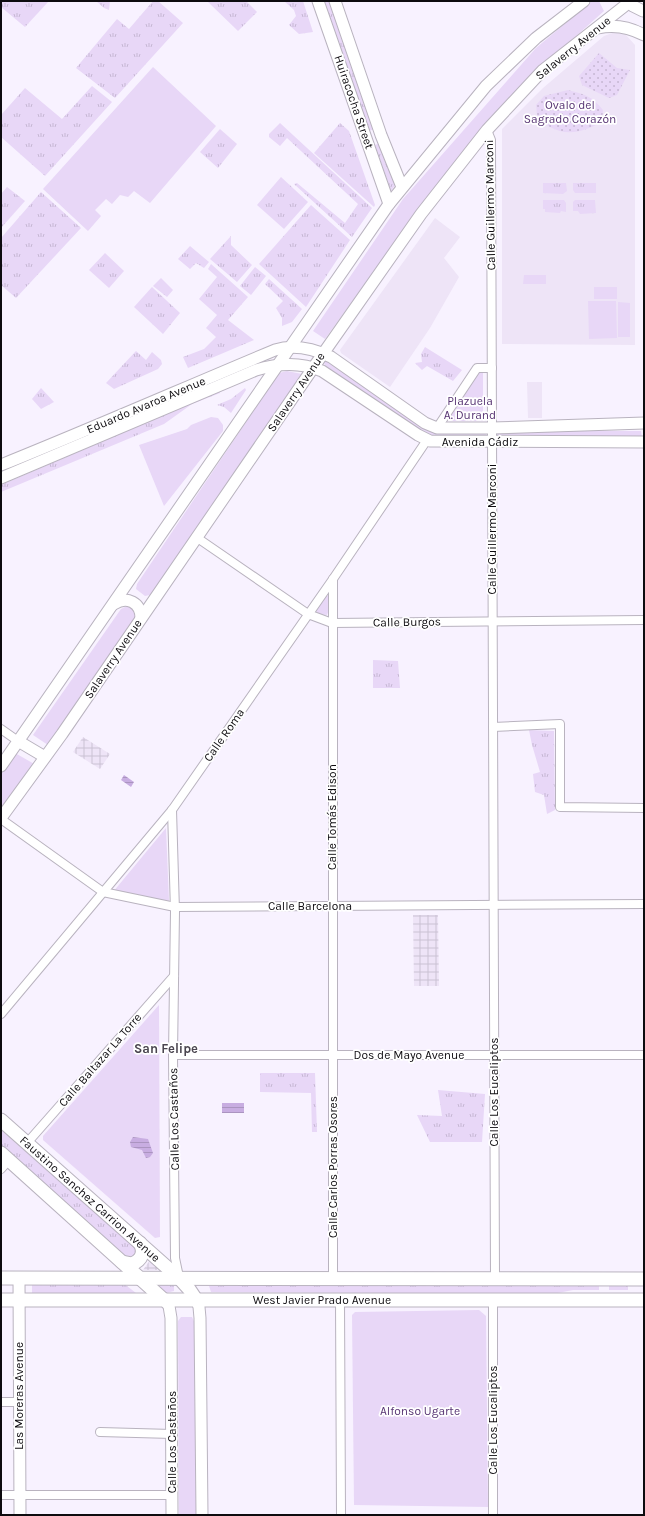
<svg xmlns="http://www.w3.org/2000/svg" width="645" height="1516" viewBox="0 0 645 1516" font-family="Karla,sans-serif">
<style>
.built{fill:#eee4f7}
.industrial{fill:url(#industrial-grid)}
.grass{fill:url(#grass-tufts)}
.park{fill:#e8d7f7}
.garden{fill:url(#garden-dots)}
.water{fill:url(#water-rules)}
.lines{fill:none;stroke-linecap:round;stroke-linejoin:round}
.street-casing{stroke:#b9b3bf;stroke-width:10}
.secondary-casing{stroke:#b9b3bf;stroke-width:13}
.primary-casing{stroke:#b9b3bf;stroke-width:15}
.street{stroke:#fff;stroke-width:8}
.secondary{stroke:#fff;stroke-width:11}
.primary{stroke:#fff;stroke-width:13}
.labels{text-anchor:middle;stroke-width:3.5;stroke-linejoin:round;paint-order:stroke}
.street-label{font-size:12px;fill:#0d0b0f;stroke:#fff}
.park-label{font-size:12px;fill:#573473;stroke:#fff}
.neighbourhood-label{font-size:13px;font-weight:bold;fill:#4a454f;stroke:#fff}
</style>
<defs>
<pattern id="industrial-grid" width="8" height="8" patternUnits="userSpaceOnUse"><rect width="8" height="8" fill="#eee4f7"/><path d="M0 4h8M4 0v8" fill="none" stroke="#cbc2d3"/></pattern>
<pattern id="grass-tufts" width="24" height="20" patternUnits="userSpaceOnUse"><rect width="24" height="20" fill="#e8d7f7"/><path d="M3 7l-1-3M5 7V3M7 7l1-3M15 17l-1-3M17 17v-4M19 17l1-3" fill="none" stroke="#c6b7d3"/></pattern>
<pattern id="garden-dots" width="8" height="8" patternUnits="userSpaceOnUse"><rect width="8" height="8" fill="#e8d7f7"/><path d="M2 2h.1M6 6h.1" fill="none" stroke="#c6b7d3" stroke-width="1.8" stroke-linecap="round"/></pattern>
<pattern id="water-rules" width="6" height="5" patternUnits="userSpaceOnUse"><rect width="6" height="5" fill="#c8ade1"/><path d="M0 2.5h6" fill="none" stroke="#ab94c0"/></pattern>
</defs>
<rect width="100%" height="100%" fill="#f8f2ff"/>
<g class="built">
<polygon points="615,32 626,35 635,45 635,345 502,344 502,129 543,88 604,36"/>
<polygon points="435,218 460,237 444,258 459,277 430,328 390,387 341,353 340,350"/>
<polygon points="527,382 542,382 542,418 528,418"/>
</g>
<g class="industrial">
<polygon points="83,737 110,754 100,769 73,752"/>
<polygon points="413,915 438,915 439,986 414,986"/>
<polygon points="150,1260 159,1268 157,1270 143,1270"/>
</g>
<g class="grass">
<polygon points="1,1 49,1 25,27 1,7"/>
<polygon points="96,1 110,1 109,10 104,8"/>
<polygon points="153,1 158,1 183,23 115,98 76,68 117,19 129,29"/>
<polygon points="209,1 246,1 257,12 238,31 208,2"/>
<polygon points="284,1 303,1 313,32 299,34 289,25 296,16 294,10"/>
<polygon points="323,1 331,1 376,129 368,131"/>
<polygon points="92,86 112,102 45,176 1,137 1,115 25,88 62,119"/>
<polygon points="280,123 372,208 352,237 294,184 297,183 345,223 358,204 287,138 280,146 269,137 269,134"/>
<polygon points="340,123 349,131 375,205 374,207 314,153"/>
<polygon points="220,129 237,144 218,168 200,152"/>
<polygon points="382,142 396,184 391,191 375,145"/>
<polygon points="281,177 308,202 284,229 257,205"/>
<polygon points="543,183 566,183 567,191 563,194 543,193"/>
<polygon points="573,183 596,183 596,193 575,193 573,190"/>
<polygon points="7,187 25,201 1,228 1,194"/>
<polygon points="41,192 81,228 16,298 1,285 1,238"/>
<polygon points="543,200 564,200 566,203 566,212 561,211 560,213 545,212 545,209 543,209"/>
<polygon points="575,200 595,200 596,213 580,214 578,211 573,211 573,202"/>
<polygon points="311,205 350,240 306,307 259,264"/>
<polygon points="231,236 231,245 252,265 237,282 210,259"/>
<polygon points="190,246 209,262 204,268 196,263 190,269 178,259"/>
<polygon points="105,253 124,271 109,288 89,270"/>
<polygon points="211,264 248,297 228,320 254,340 188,368 183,357 204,349 216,337 206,328 217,315 199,299 217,277 208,269"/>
<polygon points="255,267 266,276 251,295 240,286"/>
<polygon points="161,278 173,290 167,297 153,286"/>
<polygon points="269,279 302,309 292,322 282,326 282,318 276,308 283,301 265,284"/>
<polygon points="152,287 180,313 163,334 134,307"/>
<polygon points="425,347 462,370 453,381 427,366 422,370 415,363 422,362 421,354"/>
<polygon points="136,351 146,360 152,352 161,360 162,364 158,369 114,389 106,383"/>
<polygon points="41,388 54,402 41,409 32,399"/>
<polygon points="245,388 246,390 231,413 224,407 217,405 231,399"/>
<polygon points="220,391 220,393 192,404 164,424 1,492 1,485"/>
<polygon points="373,660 398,661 400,688 373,688"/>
<polygon points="529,730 554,731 555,810 547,814 544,795 535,792 533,774 540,772 532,745"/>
<polygon points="260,1073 315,1073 317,1132 312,1132 311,1093 260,1092"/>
<polygon points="438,1090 485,1094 482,1142 430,1142 417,1115 442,1116"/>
<polygon points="1,1130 134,1247 137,1251 136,1258 126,1259 1,1147"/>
<polygon points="32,1281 123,1283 136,1293 32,1295"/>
<polygon points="162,1283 172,1284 174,1286 174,1291 166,1293 159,1286"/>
<polygon points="599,1285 599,1290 573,1290 553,1294 211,1292 209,1286"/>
<rect x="609" y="1285" width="19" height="5"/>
</g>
<g class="park">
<polygon points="592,1 599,1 604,11 545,64 418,210 325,339 313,331 403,199 536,48"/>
<polygon points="153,67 216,126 150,203 134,191 128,197 120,195 112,204 106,199 95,210 101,216 88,231 43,189"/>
<polygon points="524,275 546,275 546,284 523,284"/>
<rect x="594" y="287" width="23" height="12"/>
<polygon points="588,301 616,301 617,338 589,339"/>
<polygon points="618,302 630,303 630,337 618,337"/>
<polygon points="326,359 424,427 484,431 486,434 485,438 429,436 325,366 324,362"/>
<polygon points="287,371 302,374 155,594 145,596 136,589 137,584 279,373"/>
<polygon points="478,372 483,373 483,421 451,421 450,415"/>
<polygon points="211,417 218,418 223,425 223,431 164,506 139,445 187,429 191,425"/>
<polygon points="496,431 641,431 642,437 497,438"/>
<polygon points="325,595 328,596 329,610 327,615 318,614 316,611"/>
<polygon points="127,606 135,610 137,618 51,747 33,735 121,609"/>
<polygon points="15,753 36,765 1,814 1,773"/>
<polygon points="166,828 169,901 113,892"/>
<polygon points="159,1005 160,1237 155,1238 43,1140 43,1136"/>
<polygon points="479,1310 486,1316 488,1507 354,1505 352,1315 355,1312"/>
<polygon points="181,1317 192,1317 194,1321 196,1515 179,1515 178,1321"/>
</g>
<g class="garden">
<polygon points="599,53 617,68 630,70 617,95 609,98 582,85 579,76"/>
<path d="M568 90C586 95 592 96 603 110L602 122C585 131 568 137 550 127 545 124 541 122 538 117 536 114 537 108 536 105L544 96Z"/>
</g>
<g class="water">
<polygon points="124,775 134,782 131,787 121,780"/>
<rect x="222" y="1103" width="22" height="10"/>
<polygon points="133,1137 148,1139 153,1153 150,1157 146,1158 142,1150 131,1147 130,1142"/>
</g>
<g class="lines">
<defs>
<g id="street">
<polyline points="487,130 491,140 491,149 495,1279"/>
<polyline points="437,428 477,368 492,368"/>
<polyline points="196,537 308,614 332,623 644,620"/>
<polyline points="493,727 560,724 560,807 644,808"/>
<polyline points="1,729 18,741"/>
<polyline points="172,810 175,911 173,1055 175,1258 179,1277"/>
<polyline points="1,819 103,892 175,907 644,904"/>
<polyline points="1,1014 172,810 333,579 427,440"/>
<polyline points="173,1055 644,1055"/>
<polyline points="27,1143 174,976"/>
<polyline points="1,1169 9,1160"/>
<polyline points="333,1279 333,579"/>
<polyline points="493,1300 493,1515"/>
<polyline points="340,1301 341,1515"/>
<polyline points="1,1402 19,1402"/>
<polyline points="100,1432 172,1434"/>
<polyline points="1,1495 172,1495"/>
</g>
<g id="secondary">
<polyline points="318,1 389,204"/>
<polyline points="335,1 381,135 402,187"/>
<polyline points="627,1 633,6 643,11"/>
<path d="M598 28C615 24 629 27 644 35"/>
<path d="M1 465C93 428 184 388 275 350 294 344 314 349 331 357L425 423 437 428H492L644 423"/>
<path d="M1 478 256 370C278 363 301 362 322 371L418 435 430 441 644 442"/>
<path d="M114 604C127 595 141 603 141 618"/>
<polyline points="18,741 45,757"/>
<polyline points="1,766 389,204 486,86 536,38 584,1"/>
<polyline points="1,818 62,734 313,368 421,214 487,130 543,70 631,1"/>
<polyline points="19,1278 20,1515"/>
<polyline points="164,1300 169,1306 171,1318 172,1515"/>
<polyline points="197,1301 199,1307 200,1318 202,1515"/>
</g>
<g id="primary">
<path id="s1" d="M1 1120 179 1278 189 1289 197 1301"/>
<polyline points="1,1153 164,1300"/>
<path d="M122 1262 132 1264C142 1260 145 1252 140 1243"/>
<polyline points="1,1278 644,1279"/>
<path id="s2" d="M1 1300H644"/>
</g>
</defs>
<use href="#street" class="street-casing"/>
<use href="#secondary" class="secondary-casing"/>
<use href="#primary" class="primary-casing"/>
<use href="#street" class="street"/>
<use href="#secondary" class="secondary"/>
<use href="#primary" class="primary"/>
</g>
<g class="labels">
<g class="street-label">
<text transform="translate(573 48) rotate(-39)" y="4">Salaverry Avenue</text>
<text transform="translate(354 102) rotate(71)" y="4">Huiracocha Street</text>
<text transform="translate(490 205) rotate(-91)" y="4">Calle Guillermo Marconi</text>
<text transform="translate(296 392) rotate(-56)" y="4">Salaverry Avenue</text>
<text transform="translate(146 405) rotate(-23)" y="4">Eduardo Avaroa Avenue</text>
<text x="480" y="446">Avenida Cádiz</text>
<text transform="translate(492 529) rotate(-90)" y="4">Calle Guillermo Marconi</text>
<text transform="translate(407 622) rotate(-1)" y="4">Calle Burgos</text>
<text transform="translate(113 659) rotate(-56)" y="4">Salaverry Avenue</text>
<text transform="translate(224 735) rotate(-55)" y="4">Calle Roma</text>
<text transform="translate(332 817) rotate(-90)" y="4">Calle Tomás Edison</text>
<text x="310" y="910">Calle Barcelona</text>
<text x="409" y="1059">Dos de Mayo Avenue</text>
<text transform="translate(100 1060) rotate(-49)" y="4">Calle Baltazar La Torre</text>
<text transform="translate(494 1092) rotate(-90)" y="4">Calle Los Eucaliptos</text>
<text transform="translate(174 1119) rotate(-91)" y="4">Calle Los Castaños</text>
<text transform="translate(333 1167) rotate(-90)" y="4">Calle Carlos Porras Osores</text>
<text dy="4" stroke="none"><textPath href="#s1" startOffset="119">Faustino Sanchez Carrion Avenue</textPath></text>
<text dy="4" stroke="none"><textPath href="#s2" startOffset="321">West Javier Prado Avenue</textPath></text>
<text transform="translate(19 1396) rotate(-90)" y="4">Las Moreras Avenue</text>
<text transform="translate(493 1420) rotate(-90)" y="4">Calle Los Eucaliptos</text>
<text transform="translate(172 1442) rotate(-90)" y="4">Calle Los Castaños</text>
</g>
<g class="park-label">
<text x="570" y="109">Ovalo del<tspan x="570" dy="14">Sagrado Corazón</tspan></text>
<text x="470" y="405">Plazuela<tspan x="470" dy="14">A. Durand</tspan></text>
<text x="420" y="1415">Alfonso Ugarte</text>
</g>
<g class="neighbourhood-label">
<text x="166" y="1053">San Felipe</text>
</g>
</g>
<rect width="645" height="1516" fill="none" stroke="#0d0b0f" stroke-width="4"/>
</svg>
